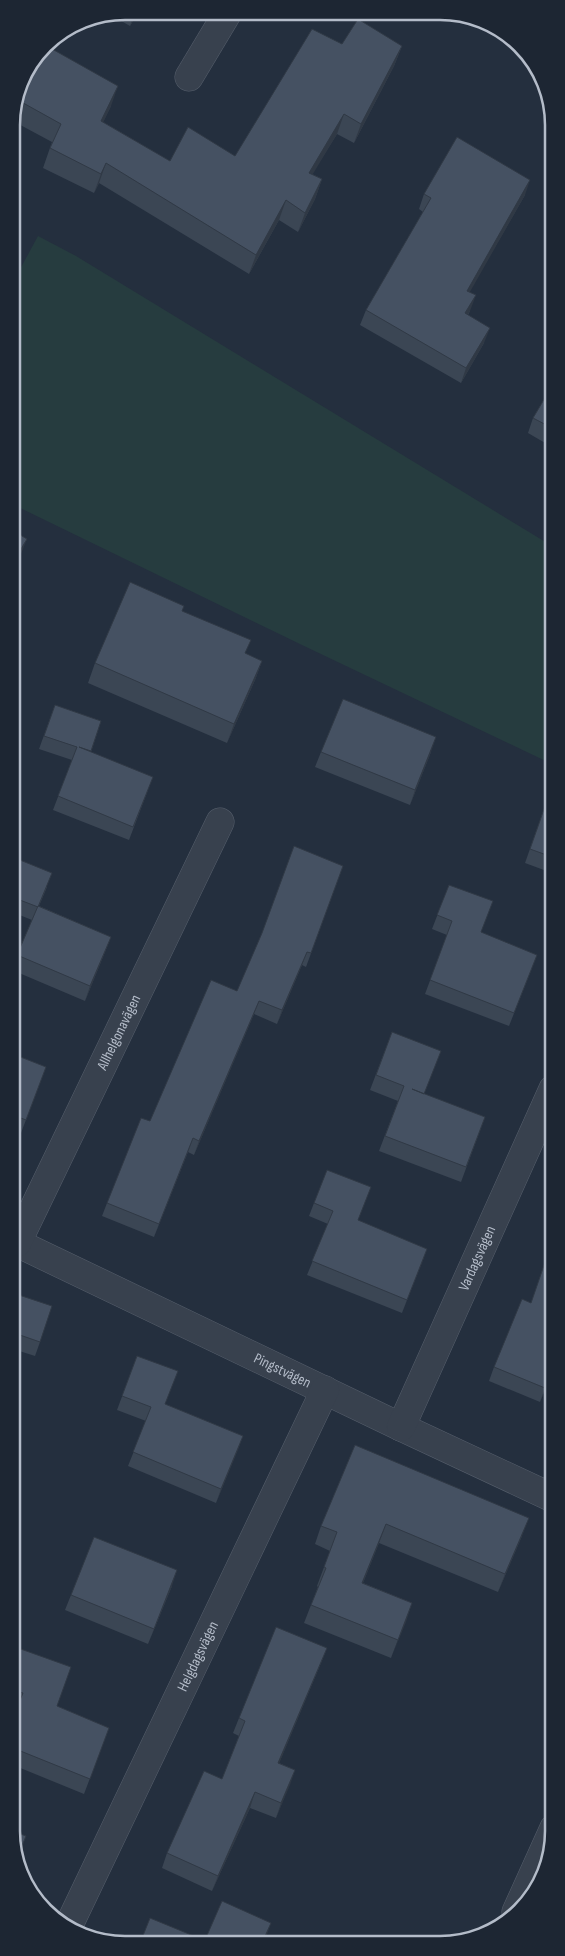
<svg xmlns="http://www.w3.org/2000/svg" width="565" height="1956" viewBox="0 0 565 1956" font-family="'Sofia Sans Condensed',sans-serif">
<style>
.green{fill:#263c3f}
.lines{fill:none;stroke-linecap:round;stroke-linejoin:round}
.minor-casing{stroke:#565f6c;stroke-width:29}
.tertiary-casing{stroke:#565f6c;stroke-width:29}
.minor{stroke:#38414e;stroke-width:28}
.tertiary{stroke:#38414e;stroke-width:28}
.wall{fill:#3b4654}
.shaded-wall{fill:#303945}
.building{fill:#455162;stroke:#303945}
.labels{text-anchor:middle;stroke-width:4.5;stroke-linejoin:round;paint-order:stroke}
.street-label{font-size:15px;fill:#b4bcc9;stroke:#1d2633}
.rim{fill:none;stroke:#b4bcc9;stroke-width:2.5}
</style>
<rect width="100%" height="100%" fill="#242f3e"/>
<polygon class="green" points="38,236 76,256 552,546 552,764 302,645 12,504 12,284"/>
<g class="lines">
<defs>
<g id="minor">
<polyline points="189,77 228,12"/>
<path id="s1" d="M13 1241 401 1427 553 1498"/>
<path id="s2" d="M17 1243 220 822"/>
<path id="s3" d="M401 1427 553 1089"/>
<path id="s4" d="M69 1925 325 1390"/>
</g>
<polyline id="tertiary" points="516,1912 554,1828"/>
</defs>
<use href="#minor" class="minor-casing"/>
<use href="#tertiary" class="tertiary-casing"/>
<use href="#minor" class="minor"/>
<use href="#tertiary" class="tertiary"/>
</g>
<g class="wall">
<polygon points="125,11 139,11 130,26 109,14"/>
<polygon points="342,44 402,46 394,66 354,143 337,134 312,174 322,179 315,199 298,232 279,220 249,274 99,183 94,193 43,168 52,142 11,120 20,81 111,106 103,122 170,161 235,156"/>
<polygon points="524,51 527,57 523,55"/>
<polygon points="424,194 525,195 469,292 470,311 468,315 484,343 461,383 360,325 366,310 423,212 419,209"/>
<polygon points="552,386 552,447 528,433 533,418"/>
<polygon points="182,611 246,654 262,661 255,680 227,743 88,683 95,663"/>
<polygon points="55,705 101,721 91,752 148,790 129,840 53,810 72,760 39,749"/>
<polygon points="321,752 431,752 410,805 315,767"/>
<polygon points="549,795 552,796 552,873 525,863"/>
<polygon points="343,866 306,967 302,965 277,1024 254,1014 194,1155 188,1152 154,1237 102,1216 107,1203 150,1121 237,991"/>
<polygon points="12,878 47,887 39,906 111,937 105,952 85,1001 12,970 17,955 32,920 12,912"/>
<polygon points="449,885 481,933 532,968 509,1026 425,994 447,935 432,929"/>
<polygon points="392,1032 424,1094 485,1117 461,1182 379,1151 398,1101 370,1090"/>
<polygon points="13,1054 46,1067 21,1133 13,1130"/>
<polygon points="314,1203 427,1249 402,1313 307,1275 328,1224 309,1216"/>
<polygon points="13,1293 40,1342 35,1356 13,1349"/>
<polygon points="137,1356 165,1404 243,1436 216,1503 128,1466 146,1421 117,1410"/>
<polygon points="494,1367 553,1370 540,1402 489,1381"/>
<polygon points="355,1445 522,1536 498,1592 379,1543 363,1583 412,1603 391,1658 304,1623 318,1587 317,1586 330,1551 315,1544 321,1526"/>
<polygon points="172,1586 148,1644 65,1610 71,1595"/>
<polygon points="327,1648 321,1663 279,1763 295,1770 276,1818 250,1808 212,1891 162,1868 167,1853 222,1779 239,1736 233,1733 239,1718"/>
<polygon points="13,1662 57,1706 109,1728 84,1794 13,1765 13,1717 17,1708 13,1707"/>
</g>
<g class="shaded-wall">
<polygon points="135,11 139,11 130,26"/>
<polygon points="402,46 394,66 354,143 361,124"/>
<polygon points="118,86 111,106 94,141 101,121"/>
<polygon points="344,114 337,134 302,192 309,173"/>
<polygon points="106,163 99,183 94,193 101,174"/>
<polygon points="322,179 315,199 298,232 305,213"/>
<polygon points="530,180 525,195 462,306 467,291"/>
<polygon points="286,200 279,220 249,274 256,255"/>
<polygon points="476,295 470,311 459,328 465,313"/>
<polygon points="490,328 484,343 461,383 466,368"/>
<polygon points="27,539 21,554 12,570 12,564"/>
<polygon points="262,661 255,680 227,743 234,724"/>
<polygon points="436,737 431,752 410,805 415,790"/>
<polygon points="111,937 105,952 85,1001 90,986"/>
<polygon points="307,952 302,965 277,1024 282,1010"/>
<polygon points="259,1001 254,1014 194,1155 199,1141"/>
<polygon points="193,1138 188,1152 154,1237 159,1224"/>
<polygon points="427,1249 422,1263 402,1313 407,1300"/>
<polygon points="553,1368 553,1370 540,1402 545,1388"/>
<polygon points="243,1436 238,1450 216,1503 221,1489"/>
<polygon points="529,1518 522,1536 498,1592 505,1574"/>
<polygon points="386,1524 379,1543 355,1602 362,1583"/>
<polygon points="177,1570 172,1586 148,1644 154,1629"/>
<polygon points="412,1603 406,1622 391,1658 398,1640"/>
<polygon points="327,1648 321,1663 273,1778 278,1763"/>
<polygon points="295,1770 290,1785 276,1818 281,1803"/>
<polygon points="255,1792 250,1808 212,1891 218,1876"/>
<polygon points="271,1923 264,1943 262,1943"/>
</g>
<g class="building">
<polygon points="358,19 402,46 361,124 344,114 309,173 322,179 305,213 286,200 256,255 106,163 101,174 50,148 61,124 16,99 20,81 45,45 118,86 101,121 170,161 188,127 235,156 312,29 342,44"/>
<polygon points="457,137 530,180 467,291 476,295 465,313 490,328 466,368 366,310 431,198 424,194"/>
<polygon points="552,386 552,428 533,418"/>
<polygon points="12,530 27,539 12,564"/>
<polygon points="130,582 184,606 182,611 251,640 245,653 262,661 234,724 95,663"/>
<polygon points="343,699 436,737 415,790 321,752"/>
<polygon points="55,705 101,721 91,751 79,747 153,777 133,827 58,796 77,747 44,736"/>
<polygon points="549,795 552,796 552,857 530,849"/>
<polygon points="294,846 343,866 311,953 307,952 282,1010 259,1001 199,1141 193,1138 159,1224 107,1203 141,1118 150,1121 211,980 237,991 262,933"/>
<polygon points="20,860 52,873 38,907 12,897 12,878"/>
<polygon points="449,885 493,901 481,932 537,955 514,1013 430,980 452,921 437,915"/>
<polygon points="38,906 111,937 90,986 17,955"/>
<polygon points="392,1032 441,1051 424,1094 412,1089 485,1117 466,1167 385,1136 404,1086 376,1075"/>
<polygon points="13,1054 46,1067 26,1120 13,1115"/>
<polygon points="327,1170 371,1187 358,1220 427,1249 407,1300 312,1261 333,1211 314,1203"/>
<polygon points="553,1239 553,1368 545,1388 494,1367 522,1299 531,1303"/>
<polygon points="13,1293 52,1306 40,1342 17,1334 13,1347"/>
<polygon points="137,1356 178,1371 165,1404 243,1436 221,1489 133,1452 151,1407 122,1396"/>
<polygon points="355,1445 529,1518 505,1574 386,1524 362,1583 412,1603 398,1640 311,1605 326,1568 324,1567 337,1532 321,1526"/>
<polygon points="94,1537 177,1570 154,1629 71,1595"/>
<polygon points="276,1627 327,1648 278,1763 295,1770 281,1803 255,1792 218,1876 167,1853 204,1771 222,1779 245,1721 239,1718"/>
<polygon points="18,1648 71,1667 57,1706 109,1728 90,1779 13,1748 13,1717 23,1693 13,1690 13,1662"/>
<polygon points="13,1831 26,1836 17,1859 13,1853"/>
<polygon points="222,1901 271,1923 262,1943 140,1943 150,1918 206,1941 205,1940"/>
</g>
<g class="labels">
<g class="street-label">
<text dy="5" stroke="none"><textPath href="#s2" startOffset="234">Allhelgonavägen</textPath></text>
<text dy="5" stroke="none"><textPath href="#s3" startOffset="185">Vardagsvägen</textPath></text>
<text dy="5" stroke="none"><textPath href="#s1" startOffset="299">Pingstvägen</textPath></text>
<text dy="5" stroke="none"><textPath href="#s4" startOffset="298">Helgdagsvägen</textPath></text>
</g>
</g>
<path d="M0 0H565V1956H0ZM125 20H440A105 105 0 0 1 545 125V1831A105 105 0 0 1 440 1936H125A105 105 0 0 1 20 1831V125A105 105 0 0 1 125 20Z" fill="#1d2633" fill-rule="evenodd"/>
<path class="rim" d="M125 20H440A105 105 0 0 1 545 125V1831A105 105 0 0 1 440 1936H125A105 105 0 0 1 20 1831V125A105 105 0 0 1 125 20Z"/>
</svg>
